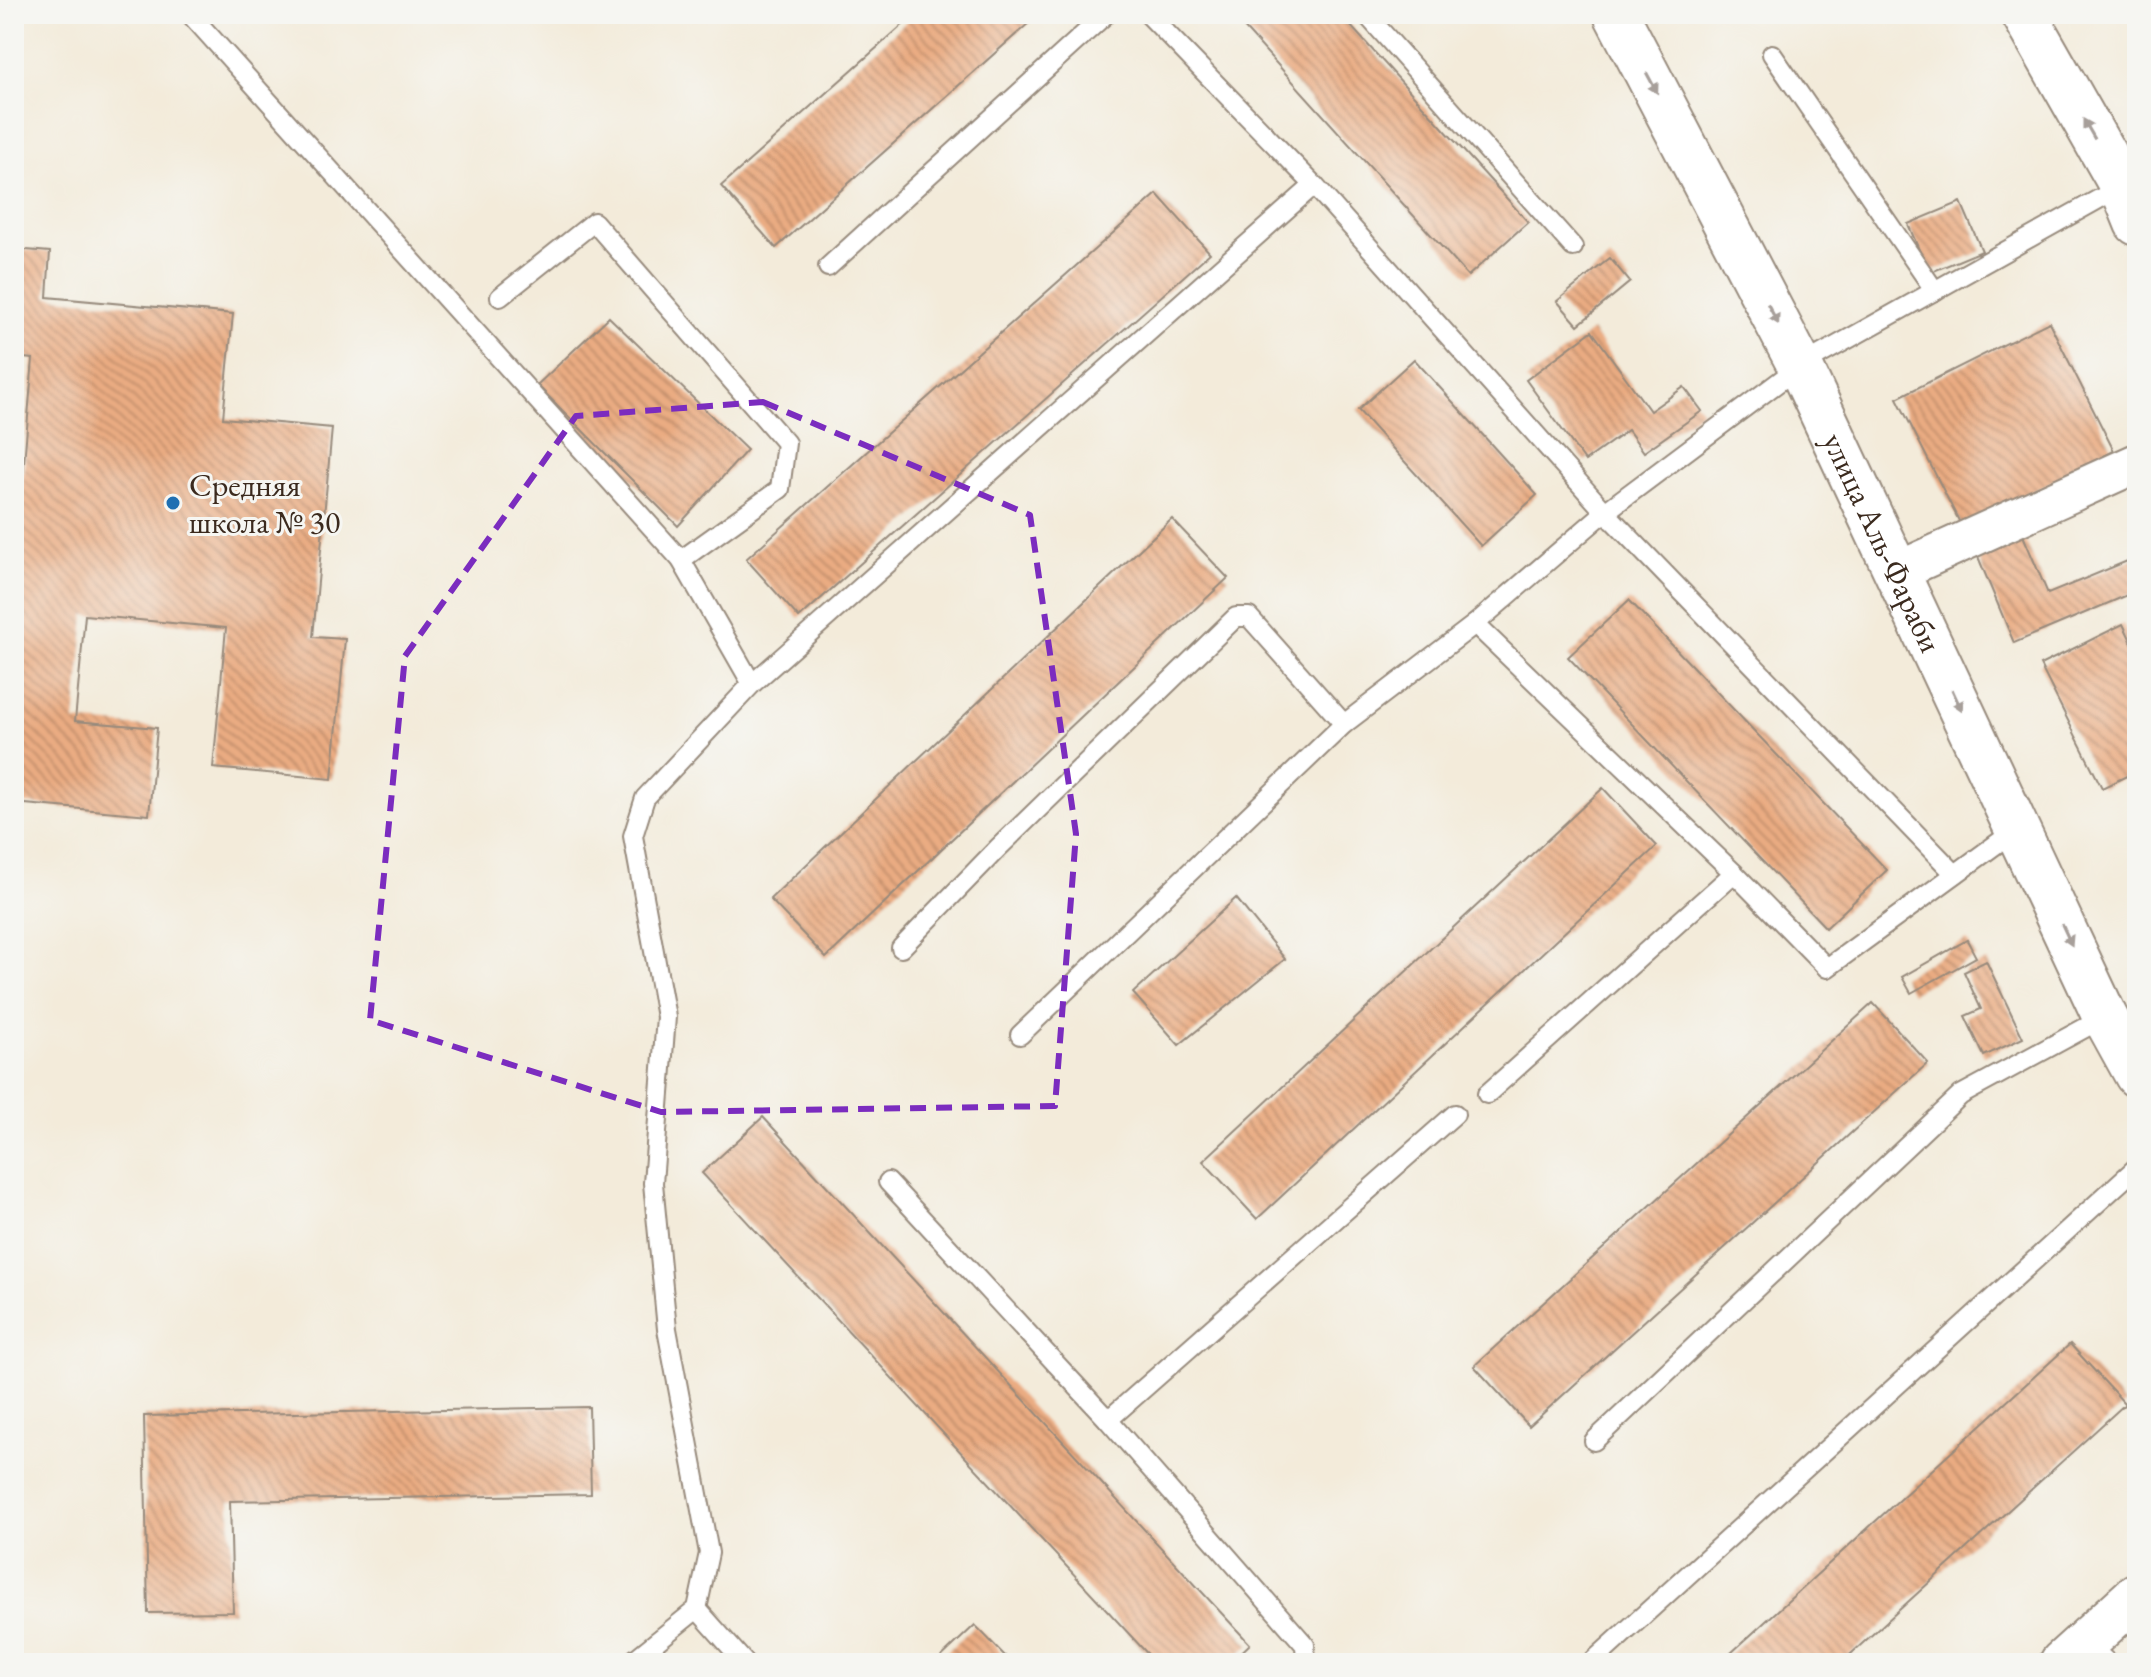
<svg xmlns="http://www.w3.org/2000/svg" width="2151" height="1677" viewBox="0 0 2151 1677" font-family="'EB Garamond',serif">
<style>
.building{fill:url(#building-back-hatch)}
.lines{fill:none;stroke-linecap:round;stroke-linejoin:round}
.service-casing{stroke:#978a7c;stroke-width:22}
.minor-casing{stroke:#978a7c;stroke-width:42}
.tertiary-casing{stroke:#978a7c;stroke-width:48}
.secondary-casing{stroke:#978a7c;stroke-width:48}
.service{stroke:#fff;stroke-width:18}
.minor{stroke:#fff;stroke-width:38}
.tertiary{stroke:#fff;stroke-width:44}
.secondary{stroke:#fff;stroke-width:44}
.oneway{fill:#a79f9a}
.marked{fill:none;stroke:#7b2cbf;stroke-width:6;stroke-dasharray:16 10;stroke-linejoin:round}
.poi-dot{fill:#1f6fb2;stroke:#f6f6f2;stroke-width:3}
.labels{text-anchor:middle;stroke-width:6;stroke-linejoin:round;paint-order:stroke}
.poi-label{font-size:32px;fill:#3b2a1e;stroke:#f6f6f2;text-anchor:start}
.street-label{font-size:32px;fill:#3b2a1e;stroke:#f6f6f2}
</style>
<defs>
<pattern id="building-back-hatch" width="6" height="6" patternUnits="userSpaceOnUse" patternTransform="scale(2)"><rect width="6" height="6" fill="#eaac82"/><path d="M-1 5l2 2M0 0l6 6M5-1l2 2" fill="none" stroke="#bf8c6a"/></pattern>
</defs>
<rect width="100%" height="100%" fill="#f6f6f2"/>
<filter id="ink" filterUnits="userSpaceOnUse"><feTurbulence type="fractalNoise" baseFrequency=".0125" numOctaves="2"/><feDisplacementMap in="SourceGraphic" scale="16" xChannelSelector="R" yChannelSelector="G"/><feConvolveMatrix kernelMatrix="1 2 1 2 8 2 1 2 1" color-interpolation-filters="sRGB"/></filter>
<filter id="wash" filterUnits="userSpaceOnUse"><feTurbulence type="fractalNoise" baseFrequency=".006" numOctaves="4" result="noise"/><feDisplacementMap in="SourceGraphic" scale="32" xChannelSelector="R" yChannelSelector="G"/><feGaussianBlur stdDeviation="1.8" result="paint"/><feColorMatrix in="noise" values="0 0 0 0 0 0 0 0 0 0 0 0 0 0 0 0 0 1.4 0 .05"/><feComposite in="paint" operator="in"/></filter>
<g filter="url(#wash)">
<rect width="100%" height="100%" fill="#f3ebda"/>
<g id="blocks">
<g class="building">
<polygon points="915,14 1039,14 776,248 721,186"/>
<polygon points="1232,14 1340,14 1528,222 1468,276"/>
<polygon points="1157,194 1210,253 799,618 746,559"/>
<polygon points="1961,202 1982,251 1929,273 1908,224"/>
<polygon points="14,249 50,252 47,297 233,314 223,418 332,428 313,637 345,639 332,779 213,768 226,628 85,615 75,721 157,728 149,815 14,803 14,578 33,359 14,357"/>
<polygon points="1610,258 1630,282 1578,325 1557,301"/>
<polygon points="609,317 747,450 678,526 537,385"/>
<polygon points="2049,322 2114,451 1962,527 1897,398"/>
<polygon points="1592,331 1650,411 1684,387 1702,411 1644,452 1628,430 1585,461 1526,380"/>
<polygon points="1414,359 1537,495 1481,546 1358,410"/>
<polygon points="1172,519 1228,578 826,958 770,899"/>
<polygon points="2022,533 2048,594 2137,557 2137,591 2014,643 1976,552"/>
<polygon points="1629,600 1887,870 1826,928 1568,657"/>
<polygon points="2123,624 2137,653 2137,771 2102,788 2040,665"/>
<polygon points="1603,788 1657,846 1257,1219 1203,1161"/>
<polygon points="1236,898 1285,959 1179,1045 1133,993"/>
<polygon points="1967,940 1976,957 1911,993 1902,977"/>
<polygon points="1986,961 2023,1038 1984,1056 1965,1016 1981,1009 1964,972"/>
<polygon points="1873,1003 1928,1063 1529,1426 1474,1366"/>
<polygon points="763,1117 1250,1644 1230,1663 1156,1663 702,1173"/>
<polygon points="2070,1344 2125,1404 1841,1663 1720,1663"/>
<polygon points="589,1407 591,1494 230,1501 233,1612 148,1613 144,1416"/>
<polygon points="975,1625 1008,1659 1004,1663 935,1663"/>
</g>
</g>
</g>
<g filter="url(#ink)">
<use href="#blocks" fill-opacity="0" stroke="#978a7c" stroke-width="2"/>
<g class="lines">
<defs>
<g id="service">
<polyline points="190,14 681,560 752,684 645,798 633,836 666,1017 653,1183 667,1329 709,1553 697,1609 630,1663"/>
<polyline points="1148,14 1314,185 1605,512 1955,874"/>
<polyline points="1366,14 1573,247"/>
<polyline points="1772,54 1935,291"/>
<polyline points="828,267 1106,14"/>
<polyline points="500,297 594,222 786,443 780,489 681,560"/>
<polyline points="1475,624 1734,873 1827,968 2017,829"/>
<polyline points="752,684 1314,185"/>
<polyline points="901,948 998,848 1236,617 1249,617 1344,724 1475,624 1605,512 1800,366 2124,185"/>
<polyline points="1020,1035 1344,724"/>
<polyline points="1487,1094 1734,873"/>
<polyline points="888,1182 1108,1420 1305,1645 1306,1663"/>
<polyline points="1108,1420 1455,1114"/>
<polyline points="1594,1441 1961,1095 2105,1017"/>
<polyline points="697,1609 745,1663"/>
<polyline points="2085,1642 2108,1663"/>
<polyline points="1591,1663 2137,1167"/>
</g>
<polyline id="minor" points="1896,572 2137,463"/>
<polyline id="tertiary" points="2062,1663 2137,1595"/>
<g id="secondary">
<path id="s1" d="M1616 14 1800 366 2105 1017 2137 1075"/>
<polyline points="2024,14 2122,186 2137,223"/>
</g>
</defs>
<use href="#service" class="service-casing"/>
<use href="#minor" class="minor-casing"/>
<use href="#tertiary" class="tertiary-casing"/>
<use href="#secondary" class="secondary-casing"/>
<use href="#service" class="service"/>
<use href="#minor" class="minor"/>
<use href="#tertiary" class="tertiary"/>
<use href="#secondary" class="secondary"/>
</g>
<defs><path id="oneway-solid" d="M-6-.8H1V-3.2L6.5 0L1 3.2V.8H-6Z" transform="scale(2)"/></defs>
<g class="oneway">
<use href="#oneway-solid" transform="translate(1652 83) rotate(62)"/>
<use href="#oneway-solid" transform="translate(2089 129) rotate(-120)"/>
<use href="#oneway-solid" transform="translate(1773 314) rotate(62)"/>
<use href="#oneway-solid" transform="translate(1957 700) rotate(65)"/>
<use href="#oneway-solid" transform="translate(2067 935) rotate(65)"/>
</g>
</g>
<path class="marked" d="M763 402 1030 515 1076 834 1055 1106 661 1112 370 1020 405 656 576 416Z"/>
<circle class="poi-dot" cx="173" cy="503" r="8"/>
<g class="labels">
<g class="poi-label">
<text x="189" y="496">Средняя<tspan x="189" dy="37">школа № 30</tspan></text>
</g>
<g class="street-label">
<text dy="11" stroke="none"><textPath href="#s1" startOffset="592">улица Аль-Фараби</textPath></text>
</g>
</g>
<rect width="2151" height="1677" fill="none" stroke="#f6f6f2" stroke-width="48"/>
</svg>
